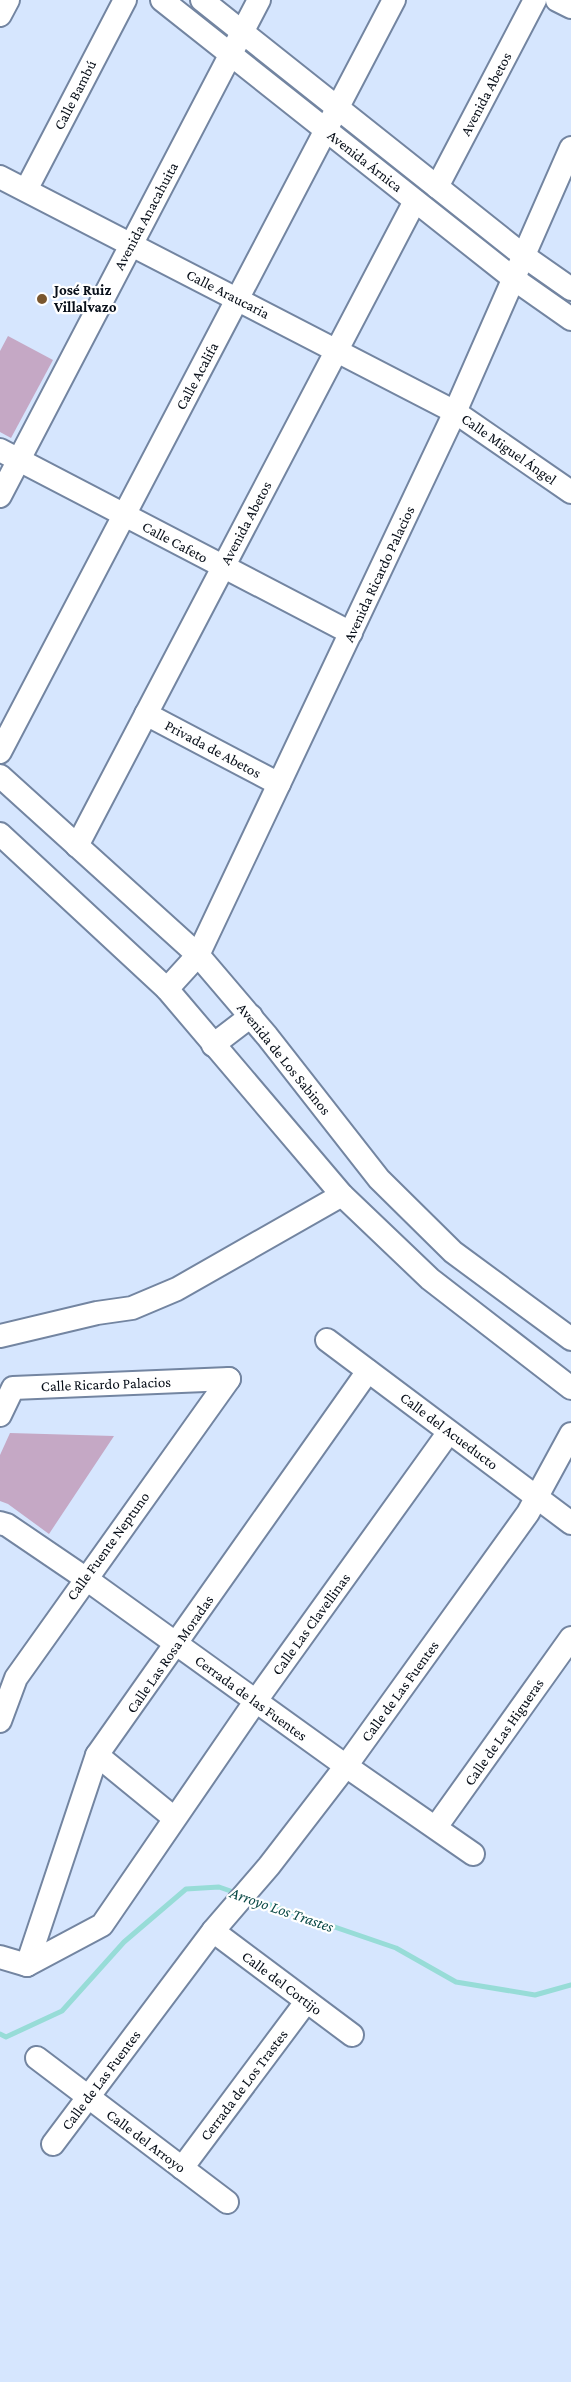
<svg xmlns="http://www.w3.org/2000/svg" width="571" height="2382" viewBox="0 0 571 2382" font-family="'Crimson Pro',serif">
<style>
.green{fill:#c5a8c5}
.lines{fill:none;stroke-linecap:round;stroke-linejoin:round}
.stream{stroke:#97dcd7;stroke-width:5}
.minor-casing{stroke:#7385a1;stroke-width:26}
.minor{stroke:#fff;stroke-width:22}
.poi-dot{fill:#79562e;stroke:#fff;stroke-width:2}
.labels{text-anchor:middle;stroke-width:4.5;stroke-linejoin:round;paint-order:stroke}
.street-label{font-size:15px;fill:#070e18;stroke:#fff}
.poi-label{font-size:15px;font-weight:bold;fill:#070e18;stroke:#fff;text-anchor:start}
.water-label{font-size:16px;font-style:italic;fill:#0a4946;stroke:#fff}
</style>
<rect width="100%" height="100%" fill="#d6e6fe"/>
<g class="green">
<polygon points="8,336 53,360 11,438 0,432 0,351"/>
<polygon points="10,1433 114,1436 49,1534 8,1504 0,1501 0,1455"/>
</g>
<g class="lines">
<g class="stream">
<polyline points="250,1898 396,1948 456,1982 535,1995 571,1985"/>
<polyline points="0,2034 6,2037 62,2011 124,1942 186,1889 219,1887 239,1894"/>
</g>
<defs>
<g id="minor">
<polyline points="162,0 514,279 571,319"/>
<polyline points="202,0 524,256 571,289"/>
<polyline points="557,0 571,7"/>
<polyline points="0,15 8,0"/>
<polyline points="0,177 455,412 571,492"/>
<polyline points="437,187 535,0"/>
<polyline points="26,190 125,0"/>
<polyline points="0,450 351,633"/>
<polyline points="0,496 259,0"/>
<polyline points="146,714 279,784"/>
<polyline points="0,752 394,0"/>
<polyline points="0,776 198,955 267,1036 379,1179 453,1252 571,1339"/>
<polyline points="0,834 167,989 342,1195 430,1279 571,1388"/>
<polyline points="77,846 415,201"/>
<polyline points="167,989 198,955 455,412 571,148"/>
<polyline points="213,1045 251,1016"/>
<polyline points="0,1336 97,1313 132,1308 177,1289 342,1195"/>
<polyline points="327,1340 571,1523"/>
<polyline points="0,1415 13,1388 229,1379"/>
<polyline points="0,1523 7,1525 85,1578 346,1766 473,1854"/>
<polyline points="0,1721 16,1678 229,1379"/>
<polyline points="97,1755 174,1818"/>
<polyline points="436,1827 571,1638"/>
<polyline points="213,1931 352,2035"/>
<polyline points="0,1957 27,1965 102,1925 255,1702 449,1432"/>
<polyline points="27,1965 97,1755 368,1371"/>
<polyline points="37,2058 227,2202"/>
<polyline points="53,2144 213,1931 269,1866 346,1766 528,1513 571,1434"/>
<polyline points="182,2168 306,2002"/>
</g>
</defs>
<use href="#minor" class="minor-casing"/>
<use href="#minor" class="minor"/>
</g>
<circle class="poi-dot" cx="42" cy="299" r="6"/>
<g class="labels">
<g class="street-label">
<text transform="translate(486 94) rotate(-62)" y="5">Avenida Abetos</text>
<text transform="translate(75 95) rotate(-63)" y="5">Calle Bambú</text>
<text transform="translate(365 161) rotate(38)" y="5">Avenida Árnica</text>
<text transform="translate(146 216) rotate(-62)" y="5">Avenida Anacahuita</text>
<text transform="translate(228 294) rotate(27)" y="5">Calle Araucaria</text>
<text transform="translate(197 376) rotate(-62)" y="5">Calle Acalifa</text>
<text transform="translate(509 449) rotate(35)" y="5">Calle Miguel Ángel</text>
<text transform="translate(246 523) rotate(-62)" y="5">Avenida Abetos</text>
<text transform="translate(175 542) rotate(28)" y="5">Calle Cafeto</text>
<text transform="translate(379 574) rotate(-65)" y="5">Avenida Ricardo Palacios</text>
<text transform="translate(213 749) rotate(28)" y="5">Privada de Abetos</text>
<text transform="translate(284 1059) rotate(51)" y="5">Avenida de Los Sabinos</text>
<text transform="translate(106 1384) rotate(-2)" y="5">Calle Ricardo Palacios</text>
<text transform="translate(449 1431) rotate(37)" y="5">Calle del Acueducto</text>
<text transform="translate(108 1546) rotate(-54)" y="5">Calle Fuente Neptuno</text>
<text transform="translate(311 1624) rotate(-54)" y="5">Calle Las Clavellinas</text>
<text transform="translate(170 1654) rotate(-55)" y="5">Calle Las Rosa Moradas</text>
<text transform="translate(400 1691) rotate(-54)" y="5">Calle de Las Fuentes</text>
<text transform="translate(251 1698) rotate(36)" y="5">Cerrada de las Fuentes</text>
<text transform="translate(504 1732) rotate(-55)" y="5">Calle de Las Higueras</text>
<text transform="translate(282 1983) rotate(37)" y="5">Calle del Cortijo</text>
<text transform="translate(101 2080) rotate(-53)" y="5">Calle de Las Fuentes</text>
<text transform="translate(244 2085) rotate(-53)" y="5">Cerrada de Los Trastes</text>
<text transform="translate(146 2141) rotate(37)" y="5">Calle del Arroyo</text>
</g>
<g class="poi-label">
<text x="54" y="295">José Ruiz<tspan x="54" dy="17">Villalvazo</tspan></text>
</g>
<g class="water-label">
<text transform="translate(282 1909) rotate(19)" y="6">Arroyo Los Trastes</text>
</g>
</g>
</svg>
